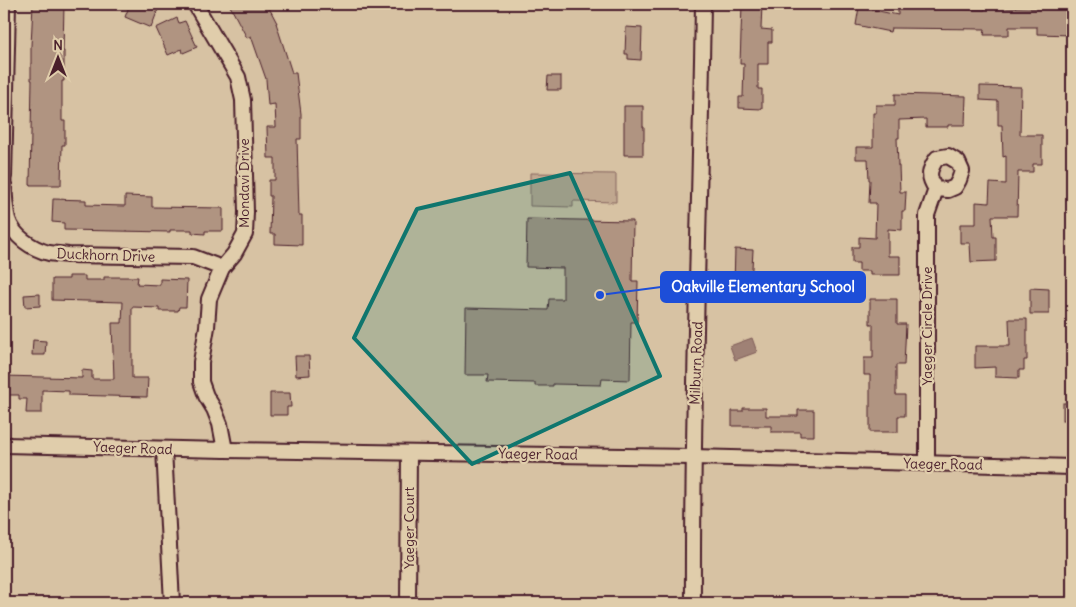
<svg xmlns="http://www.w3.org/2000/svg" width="1076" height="607" viewBox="0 0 1076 607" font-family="Delius,sans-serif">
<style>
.green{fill:#c0a78f;stroke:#85635d}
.water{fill:#9f8174;stroke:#7d5a57}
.building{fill:#b09481;stroke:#4a1f2b}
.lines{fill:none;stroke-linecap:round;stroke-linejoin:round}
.minor-casing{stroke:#4a1f2b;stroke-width:18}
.minor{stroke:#e0cdab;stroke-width:14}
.marked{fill:#0f766e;fill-opacity:0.2;stroke:#0f766e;stroke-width:4;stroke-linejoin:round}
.labels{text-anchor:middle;stroke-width:4.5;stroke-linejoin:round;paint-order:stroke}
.street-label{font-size:14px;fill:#4a1f2b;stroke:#e0cdab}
.leader{fill:none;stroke:#1d4ed8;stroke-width:2}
.callout-dot{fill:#1d4ed8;stroke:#e0cdab;stroke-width:2}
.callout{fill:#1d4ed8;stroke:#1d4ed8;stroke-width:2}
.callout-label{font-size:15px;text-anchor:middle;font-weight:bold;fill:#fff}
</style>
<rect width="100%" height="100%" fill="#d7c2a3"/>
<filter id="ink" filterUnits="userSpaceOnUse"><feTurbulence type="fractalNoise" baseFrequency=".02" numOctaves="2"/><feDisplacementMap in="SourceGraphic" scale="10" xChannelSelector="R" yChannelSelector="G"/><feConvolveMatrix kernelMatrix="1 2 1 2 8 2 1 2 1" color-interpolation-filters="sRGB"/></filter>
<g filter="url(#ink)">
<polygon class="green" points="530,173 616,174 616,202 573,201 573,207 530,206"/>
<polygon class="water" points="752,338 757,352 735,360 730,346"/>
<g class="building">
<polygon points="33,4 64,4 63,51 64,51 64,81 62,81 62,121 65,121 65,145 62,145 61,185 30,185 32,80 31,80 31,46"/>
<polygon points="130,4 160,4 151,28 125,17"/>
<polygon points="229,4 267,4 277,23 276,23 292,73 296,73 301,114 301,139 297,139 299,215 302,215 302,245 275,244 275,234 270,234 271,196 269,196 269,180 275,180 275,158 268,158 267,127 276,127 275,104 268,105 266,79 251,36 247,38"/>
<polygon points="742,4 762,4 761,29 772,30 772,42 768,42 768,64 758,64 758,89 762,89 762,109 739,108 739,97 743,97 744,64 740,64"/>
<polygon points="859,7 898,15 898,8 985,10 985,7 1066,9 1066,12 1072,12 1072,35 1037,34 1037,27 1009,27 1009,35 984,35 985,29 891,28 890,32 856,25"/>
<polygon points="177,18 179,23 185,21 197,47 183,53 182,49 168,55 156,28"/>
<polygon points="626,27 642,28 641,60 628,59 628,54 625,54"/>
<polygon points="548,76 561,76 561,90 547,90"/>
<polygon points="980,86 1021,87 1020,135 1042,135 1042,164 1033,164 1033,172 1018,172 1017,216 992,216 993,237 996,237 996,261 971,262 970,243 960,243 960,224 976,224 976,202 989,203 990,183 1006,184 1006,156 1003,157 1002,125 998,125 998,101 980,100"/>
<polygon points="895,94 966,96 965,125 948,125 948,127 926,127 926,119 899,120 899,138 897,138 898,166 899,166 900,192 906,192 905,211 902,211 902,230 888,229 888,256 900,256 900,275 870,275 870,271 859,271 859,263 852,263 852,247 859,247 859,237 875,238 876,203 869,203 870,180 869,180 868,159 856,159 856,147 873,147 873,113 876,113 876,105 895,105"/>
<polygon points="624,106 643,106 643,127 644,127 644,141 643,141 643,155 624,155"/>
<polygon points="125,196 152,197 152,207 223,208 223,231 205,231 205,234 192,233 192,230 170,230 170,232 64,230 64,223 52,222 53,199 86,200 86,205 125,206"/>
<polygon points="527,219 633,221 632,281 638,281 637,322 631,322 630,380 602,379 601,385 553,384 553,386 535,386 535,383 487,382 488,375 465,375 466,308 548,310 549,299 563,299 563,268 526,267"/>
<polygon points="735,249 753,250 751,286 734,285"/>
<polygon points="69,276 85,276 85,280 104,280 104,277 138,277 137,284 160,285 160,279 187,280 186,307 179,307 178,311 159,311 159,308 132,307 132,378 148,378 147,397 69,395 69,391 42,390 42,413 26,413 27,399 19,399 19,395 4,395 4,376 82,378 82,370 92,371 92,379 114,379 112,323 122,323 123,302 52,300 52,279 69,279"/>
<polygon points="1030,288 1049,289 1049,314 1030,314"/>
<polygon points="40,294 40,306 25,307 24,295"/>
<polygon points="870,299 897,299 897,324 906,324 904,365 896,365 896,395 905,395 905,416 898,416 898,432 870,432 870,375 864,375 864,358 873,358 873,324 870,324"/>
<polygon points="1009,319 1027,319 1027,360 1024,360 1024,370 1019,370 1019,378 995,377 995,367 975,368 975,346 1010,346"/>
<polygon points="33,340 46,341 45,355 32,355"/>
<polygon points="295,356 309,356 310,375 296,376"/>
<polygon points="270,393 290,393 291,407 287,407 287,415 270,415"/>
<rect x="1063" y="403" width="9" height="17"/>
<polygon points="743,408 766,408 766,416 798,416 798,410 814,410 814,436 800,436 800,432 771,432 771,426 732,426 732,411 743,411"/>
</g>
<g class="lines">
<defs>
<g id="minor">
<polyline points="195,4 238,77 243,100 246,212 245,234 234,254 222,268 209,299 207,327 201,362 201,382 206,396 214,409 220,424 225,450"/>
<polyline points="4,177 8,4"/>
<path d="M4 184C5 196 5 208 8 219 13 236 32 249 49 253 55 254 62 254 68 255L193 257 222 268"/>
<polyline points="4,445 225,450 693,457 1072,467"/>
<polyline points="164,449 172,603"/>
<path d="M927 464V215L936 189C927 176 929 170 937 158L948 156 958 162 962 171 959 180 955 187 948 190 936 189"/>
<polyline points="408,603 409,453"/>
<path d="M693 603C692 403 700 204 703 4"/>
</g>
</defs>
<use href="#minor" class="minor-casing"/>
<use href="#minor" class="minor"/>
</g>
</g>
<path class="marked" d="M570 173 660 376 472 464 354 338 417 209Z"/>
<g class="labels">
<g class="street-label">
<text transform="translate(244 183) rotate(-90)" y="5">Mondavi Drive</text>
<text transform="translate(106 255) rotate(2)" y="5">Duckhorn Drive</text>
<text transform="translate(927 326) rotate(-90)" y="5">Yaeger Circle Drive</text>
<text transform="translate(696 363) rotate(-88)" y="5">Milburn Road</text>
<text transform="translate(133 448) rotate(2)" y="5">Yaeger Road</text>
<text transform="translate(538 454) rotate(1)" y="5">Yaeger Road</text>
<text transform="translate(943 464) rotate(1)" y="5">Yaeger Road</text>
<text transform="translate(409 528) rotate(-90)" y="5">Yaeger Court</text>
</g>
</g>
<path class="leader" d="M600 295L661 287"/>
<circle class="callout-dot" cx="600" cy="295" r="5"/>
<rect class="callout" x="661" y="272" width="204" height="30" rx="5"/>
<g class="callout-label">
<text x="763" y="292">Oakville Elementary School</text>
</g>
<rect width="1076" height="607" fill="none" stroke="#e0cdab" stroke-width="20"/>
<rect x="10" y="10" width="1056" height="587" fill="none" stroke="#4a1f2b" stroke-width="2" filter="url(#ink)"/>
<g transform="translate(58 58)" stroke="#e0cdab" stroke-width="4" paint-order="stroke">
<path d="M0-4L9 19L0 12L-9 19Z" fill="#4a1f2b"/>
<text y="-8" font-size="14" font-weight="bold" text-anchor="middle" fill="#4a1f2b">N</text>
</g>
</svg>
